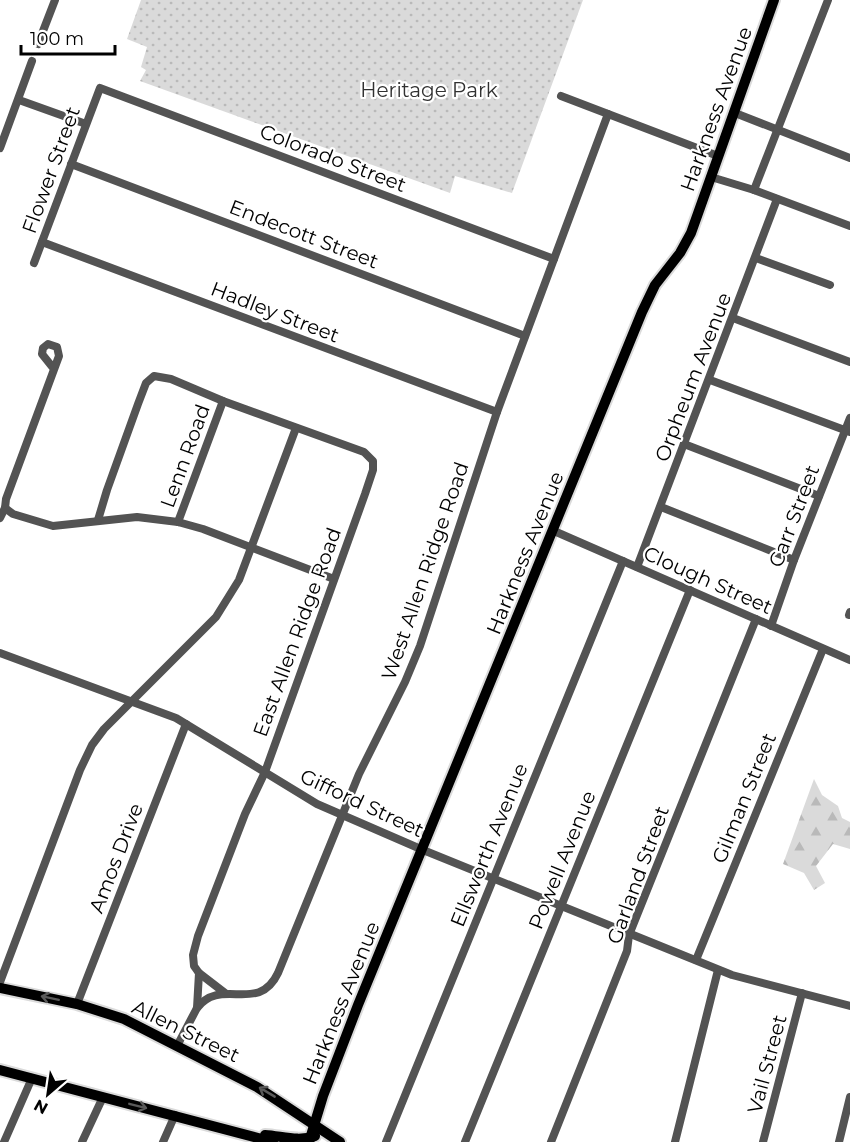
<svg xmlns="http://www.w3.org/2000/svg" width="850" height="1142" viewBox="0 0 850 1142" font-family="Montserrat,sans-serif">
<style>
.green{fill:url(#green-dots)}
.forest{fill:url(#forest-firs)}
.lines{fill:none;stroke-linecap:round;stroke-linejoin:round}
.major-casing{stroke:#dbdbdb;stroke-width:14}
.minor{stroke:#535353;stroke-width:8}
.major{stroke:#000;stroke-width:10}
.oneway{stroke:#595959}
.labels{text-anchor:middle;stroke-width:4.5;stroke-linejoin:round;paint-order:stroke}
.park-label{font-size:20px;fill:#313131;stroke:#fff}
.street-label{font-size:20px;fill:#000;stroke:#fff}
</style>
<defs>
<pattern id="green-dots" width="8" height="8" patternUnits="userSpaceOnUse" patternTransform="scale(1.5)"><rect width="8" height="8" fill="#dadada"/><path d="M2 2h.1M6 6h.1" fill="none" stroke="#b9b9b9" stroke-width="1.8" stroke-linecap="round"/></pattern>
<pattern id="forest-firs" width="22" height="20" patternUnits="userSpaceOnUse" patternTransform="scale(1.5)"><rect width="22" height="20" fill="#dadada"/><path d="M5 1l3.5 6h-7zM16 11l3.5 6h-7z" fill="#b9b9b9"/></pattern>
</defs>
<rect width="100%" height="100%" fill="#fff"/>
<polygon class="green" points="141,0 583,0 512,193 455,176 450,193 140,81 146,70 141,67 147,47 127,39"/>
<polygon class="forest" points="814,779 822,795 838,806 842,818 850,822 850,849 833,844 816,866 825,883 814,890 804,873 783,864"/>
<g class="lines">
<defs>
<g id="major">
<polyline points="0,988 77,1004 124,1019 257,1087 340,1142"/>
<polyline points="0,1070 273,1142"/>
<path d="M265 1135C282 1136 298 1142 315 1136"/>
<polyline points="309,1142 323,1096 358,1005 642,312 655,285 680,253 691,233 774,0"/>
</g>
</defs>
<use href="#major" class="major-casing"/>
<g class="minor">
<polyline points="38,44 55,0"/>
<polyline points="561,96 718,156"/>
<polyline points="19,100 86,124"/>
<polyline points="735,113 850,158"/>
<polyline points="0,148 32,61"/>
<polyline points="71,164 525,336"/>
<polyline points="711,177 754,190 850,226"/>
<polyline points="754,190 828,0"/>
<polyline points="42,242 497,412"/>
<polyline points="756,258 830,285"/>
<polyline points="34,263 100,88 554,259"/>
<polyline points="733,318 850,362"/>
<polyline points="710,380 850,432"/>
<polyline points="684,444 819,496"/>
<polyline points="661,507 794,560"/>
<polyline points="5,508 13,514 53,526 137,517 178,522 203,529 334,579"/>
<polyline points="0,518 5,508 6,499 59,356 57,347 48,344 43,348 42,354 54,369"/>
<polyline points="98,520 107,490 138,404 146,383 154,376 171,379 223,401 364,452 373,461 373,470 365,494 265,772 245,814 198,936 193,955 194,966 199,973 197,1008 177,1046"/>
<polyline points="178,522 223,401"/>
<polyline points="554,531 850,660"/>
<polyline points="637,567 777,199"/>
<polyline points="849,615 850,612"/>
<polyline points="771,626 794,560 850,418"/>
<polyline points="0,653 176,718 317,804 423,850 732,975 850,1006"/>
<polyline points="696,960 823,649"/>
<polyline points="199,973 225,993"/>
<polyline points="0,982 80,770 92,745 104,729 216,617 239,580 296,428"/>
<polyline points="77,1004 186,724"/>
<path d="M197 1008C221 976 258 1015 278 973L359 774 405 682 420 646 497 412 608 114"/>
<polyline points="4,1142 32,1078"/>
<polyline points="82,1142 103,1097"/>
<polyline points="163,1142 175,1115"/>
<polyline points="386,1142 623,561"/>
<polyline points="465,1142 690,590"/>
<polyline points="551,1142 627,951 629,935 756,619"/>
<polyline points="675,1142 718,970"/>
<polyline points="763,1142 802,993"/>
<polyline points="839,1142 850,1097"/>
</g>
<use href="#major" class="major"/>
</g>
<defs><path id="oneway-shaft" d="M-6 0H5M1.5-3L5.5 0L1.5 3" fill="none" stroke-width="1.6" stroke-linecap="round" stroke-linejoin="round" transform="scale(1.5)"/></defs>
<g class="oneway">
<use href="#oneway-shaft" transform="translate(50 998) rotate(-168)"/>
<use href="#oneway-shaft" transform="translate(267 1092) rotate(-149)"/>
<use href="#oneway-shaft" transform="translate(138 1106) rotate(14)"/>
</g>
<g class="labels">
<g class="park-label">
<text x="429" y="97">Heritage Park</text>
</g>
<g class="street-label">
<text transform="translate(716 109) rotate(-70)" y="7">Harkness Avenue</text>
<text transform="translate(333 158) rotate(21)" y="7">Colorado Street</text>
<text transform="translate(51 170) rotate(-70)" y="7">Flower Street</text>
<text transform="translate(304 234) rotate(21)" y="7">Endecott Street</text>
<text transform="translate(275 312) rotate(21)" y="7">Hadley Street</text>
<text transform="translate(693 377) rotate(-69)" y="7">Orpheum Avenue</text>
<text transform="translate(185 456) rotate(-70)" y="7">Lenn Road</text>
<text transform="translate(794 516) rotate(-69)" y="7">Carr Street</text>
<text transform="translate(525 553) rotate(-68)" y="7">Harkness Avenue</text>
<text transform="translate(425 571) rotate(-71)" y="7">West Allen Ridge Road</text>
<text transform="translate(708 580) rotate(24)" y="7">Clough Street</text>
<text transform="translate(297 632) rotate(-70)" y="7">East Allen Ridge Road</text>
<text transform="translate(744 798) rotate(-68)" y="7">Gilman Street</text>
<text transform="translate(362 803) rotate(25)" y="7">Gifford Street</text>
<text transform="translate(489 845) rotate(-68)" y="7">Ellsworth Avenue</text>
<text transform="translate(116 858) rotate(-69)" y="7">Amos Drive</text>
<text transform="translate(562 860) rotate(-68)" y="7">Powell Avenue</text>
<text transform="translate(638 875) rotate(-70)" y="7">Garland Street</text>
<text transform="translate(341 1003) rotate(-68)" y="7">Harkness Avenue</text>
<text transform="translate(186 1031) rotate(26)" y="7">Allen Street</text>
<text transform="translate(767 1064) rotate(-75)" y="7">Vail Street</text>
</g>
</g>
<g transform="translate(48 1094) rotate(209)" stroke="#ffffff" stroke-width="4.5" paint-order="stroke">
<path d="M0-4.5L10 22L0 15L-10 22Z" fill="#000000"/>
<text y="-9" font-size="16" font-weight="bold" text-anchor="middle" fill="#000000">N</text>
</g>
<path d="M21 45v9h94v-9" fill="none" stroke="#000000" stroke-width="3"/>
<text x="30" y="45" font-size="18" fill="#000000" stroke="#ffffff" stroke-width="4.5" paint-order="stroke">100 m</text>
</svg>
